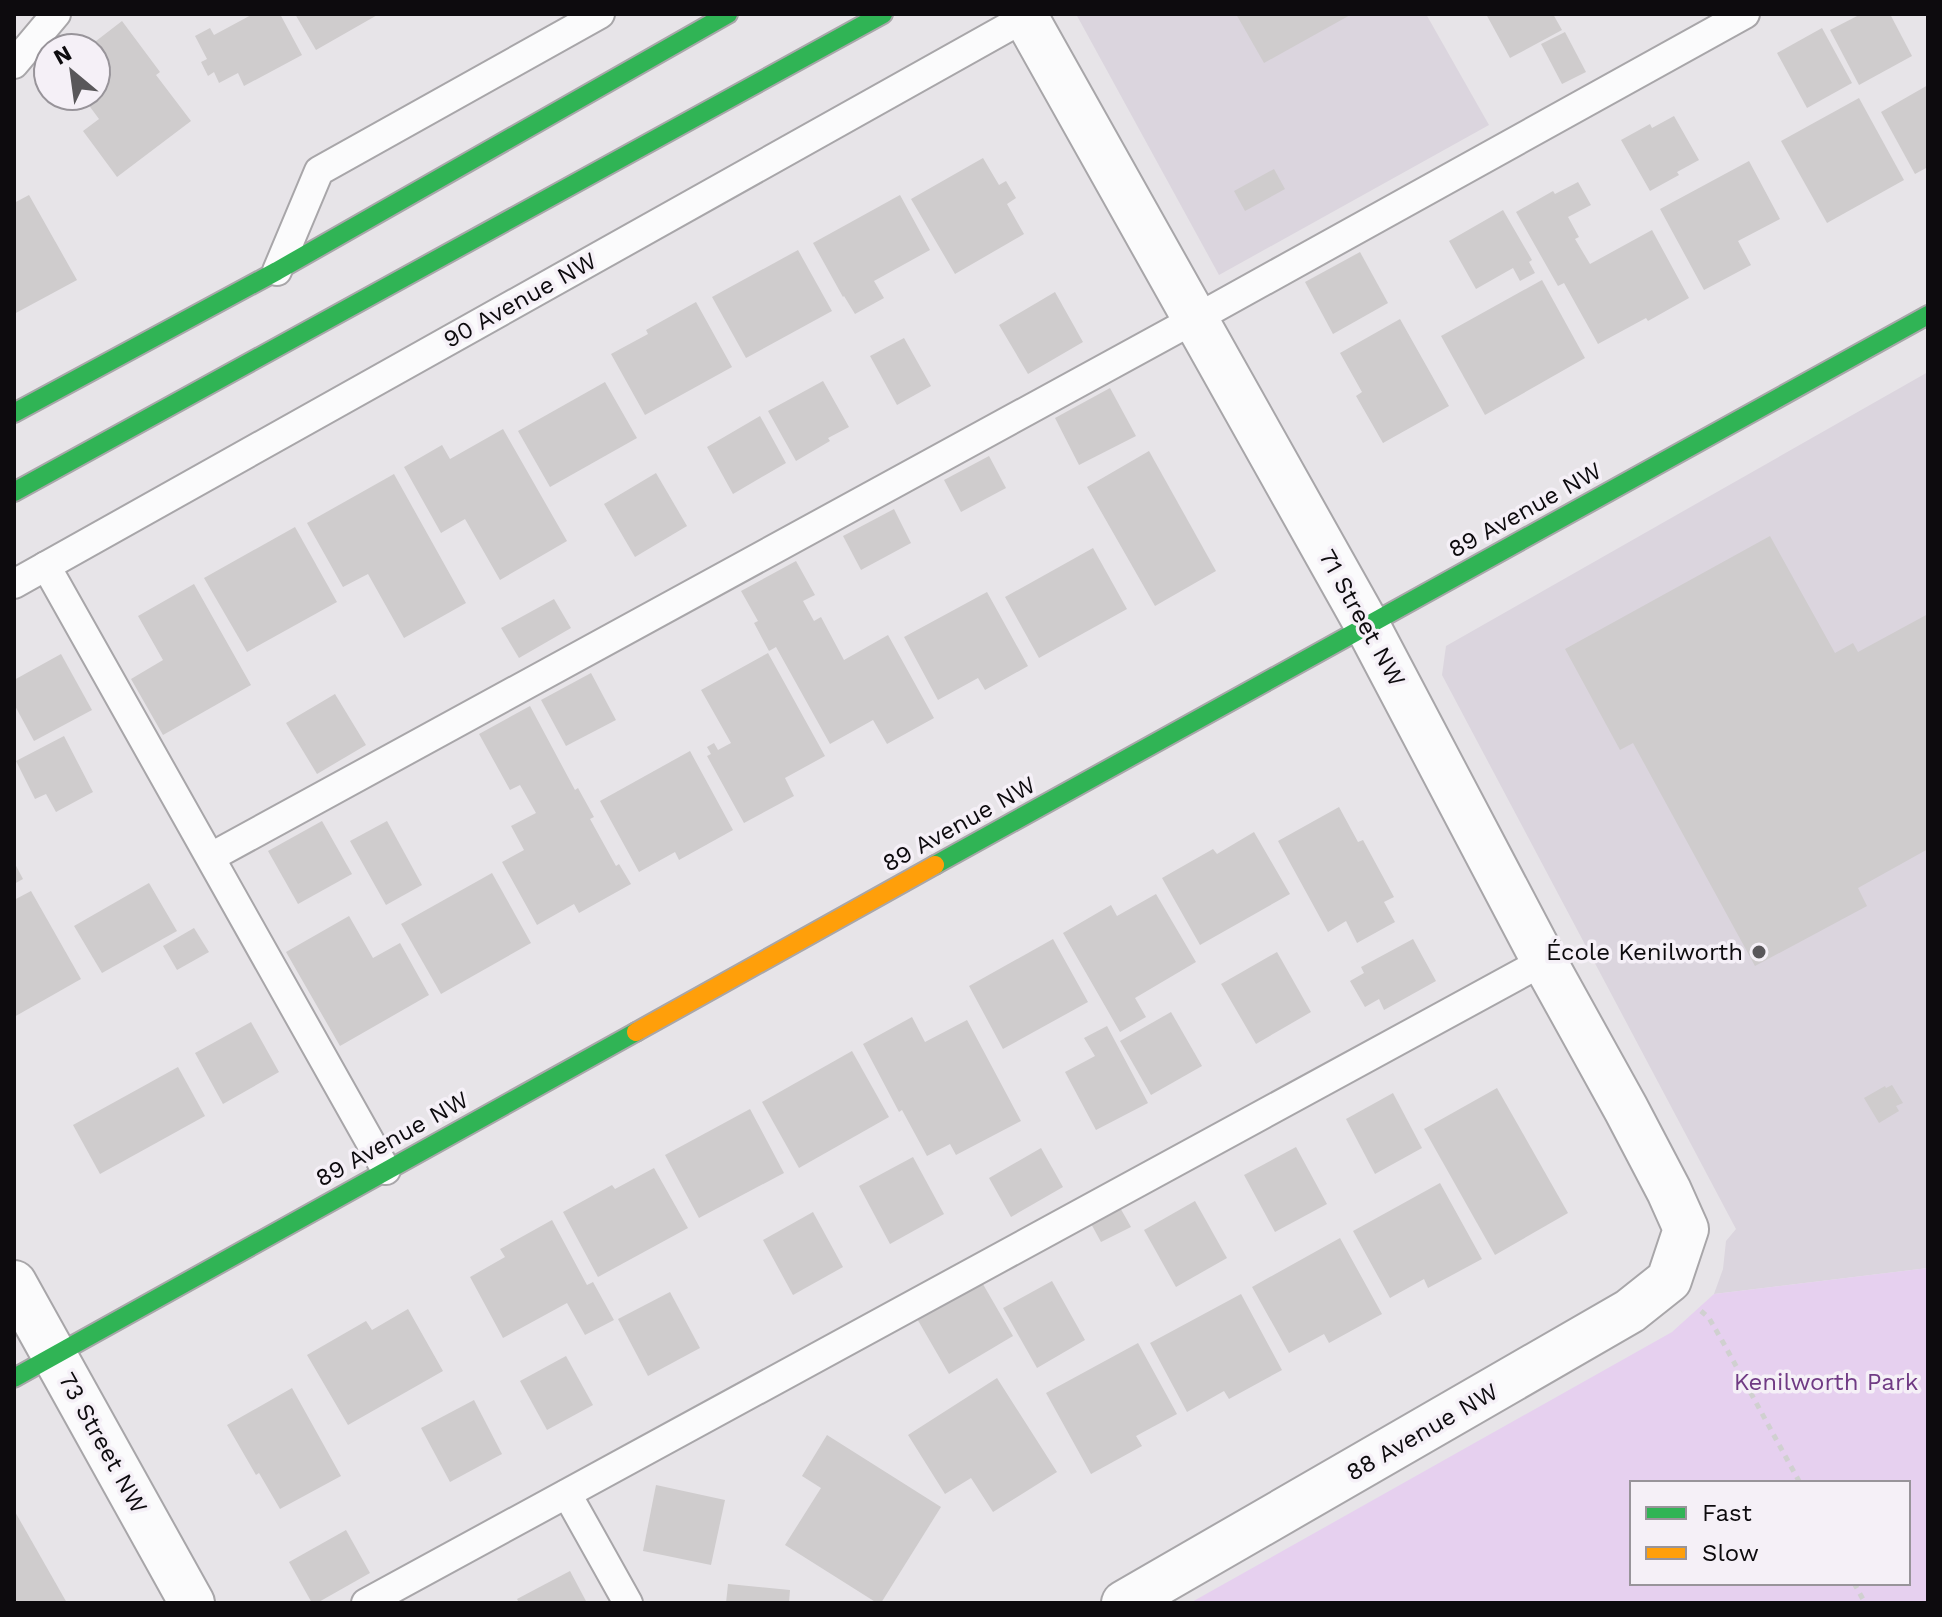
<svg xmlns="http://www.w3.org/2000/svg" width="1942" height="1617" viewBox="0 0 1942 1617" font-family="'Work Sans',sans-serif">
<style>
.built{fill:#dbd5de}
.green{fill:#e6d0ef;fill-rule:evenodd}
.building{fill:#cfcccd}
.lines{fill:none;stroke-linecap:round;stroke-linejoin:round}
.lane-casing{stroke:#a8a6a9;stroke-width:32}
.street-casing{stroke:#a8a6a9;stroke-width:48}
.fast-casing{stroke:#a8a6a9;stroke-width:22}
.slow-casing{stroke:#a8a6a9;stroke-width:22}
.path{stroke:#d0d0d0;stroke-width:5;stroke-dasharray:6 6;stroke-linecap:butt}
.lane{stroke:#fbfbfc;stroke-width:28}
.street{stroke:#fbfbfc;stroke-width:44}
.fast{stroke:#30b455;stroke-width:18}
.slow{stroke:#ff9f0a;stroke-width:18}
.poi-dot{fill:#59575a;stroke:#f5f0f7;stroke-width:3}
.labels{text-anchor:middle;stroke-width:7;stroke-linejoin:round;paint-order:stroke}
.street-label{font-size:24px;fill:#0d0b0e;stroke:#f5f0f7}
.poi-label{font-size:24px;fill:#0d0b0e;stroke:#f5f0f7;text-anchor:end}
.park-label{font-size:24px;fill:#703b84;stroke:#f5f0f7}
</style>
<rect width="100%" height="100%" fill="#e7e4e8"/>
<g class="built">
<polygon points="1076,14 1426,14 1489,125 1219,275"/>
<polygon points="1928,372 1928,1268 1714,1294 1723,1269 1726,1241 1736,1229 1442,675 1446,646"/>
</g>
<path class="green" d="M1928 1268V1603H1190L1672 1332 1714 1294ZM1632 1483H1908V1583H1632Z"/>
<g class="building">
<polygon points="253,14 280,14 302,55 244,86 238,73 219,83 214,72 208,76 201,62 207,59 195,36 210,28 214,35"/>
<polygon points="295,14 379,14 316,50"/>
<polygon points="1236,14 1352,14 1264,63"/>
<polygon points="1486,14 1553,14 1562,30 1510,58"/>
<polygon points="1861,14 1890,14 1912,56 1859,85 1830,30"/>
<polygon points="122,21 160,72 156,75 191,121 117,177 83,131 99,119 82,96 96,96 96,48 87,48"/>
<polygon points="1822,28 1852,83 1807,108 1777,53"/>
<polygon points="1565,32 1586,72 1562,84 1541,44"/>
<polygon points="1928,85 1928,167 1915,174 1881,112"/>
<polygon points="1859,98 1904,180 1827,223 1781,141"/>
<polygon points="1674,116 1699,160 1677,172 1679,175 1650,191 1621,140 1650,124 1652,128"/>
<polygon points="983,158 999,185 1006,181 1016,198 1007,204 1024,234 955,274 911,199"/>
<polygon points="1749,161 1780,219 1738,241 1751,265 1704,290 1660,209"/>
<polygon points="1274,169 1285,189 1245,211 1234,191"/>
<polygon points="1578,182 1591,205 1568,217 1579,237 1575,239 1590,264 1652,230 1689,298 1648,321 1646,318 1598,344 1564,283 1558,286 1516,212 1553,191 1555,194"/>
<polygon points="29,195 77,280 14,314 14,203"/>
<polygon points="900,195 930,250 874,281 884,298 855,314 844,296 843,297 813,243"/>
<polygon points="1503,210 1532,260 1529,262 1535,273 1520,281 1513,268 1476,289 1449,241"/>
<polygon points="798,250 832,311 746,358 712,297"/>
<polygon points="1360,252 1388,303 1333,334 1305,282"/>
<polygon points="1542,280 1585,358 1485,415 1441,336"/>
<polygon points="1055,292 1083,342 1028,374 999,325"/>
<polygon points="696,302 732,367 645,415 611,354 648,334 646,330"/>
<polygon points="1400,319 1449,406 1383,443 1356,396 1362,392 1340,353"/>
<polygon points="904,338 931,386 897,405 870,356"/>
<polygon points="823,381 849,427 828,438 830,441 796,461 768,411"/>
<polygon points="605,382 637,438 550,487 518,431"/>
<polygon points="1110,388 1136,436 1079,465 1055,418"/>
<polygon points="760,416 786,463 733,494 707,447"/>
<polygon points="503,429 567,541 500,580 465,519 441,533 404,467 442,445 450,459"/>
<polygon points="1149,451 1216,571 1155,606 1087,487"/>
<polygon points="989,456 1006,488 961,512 944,480"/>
<polygon points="656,473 687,526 635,557 604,504"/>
<polygon points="394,474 466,603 404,638 368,574 343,587 307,523"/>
<polygon points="894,509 911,543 861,570 843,536"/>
<polygon points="295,527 337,602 247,652 204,578"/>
<polygon points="1770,536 1835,653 1853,643 1858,652 1928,614 1928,849 1858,888 1867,906 1755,966 1633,743 1620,750 1565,649"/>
<polygon points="1093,548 1127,609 1039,658 1005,597"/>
<polygon points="796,561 815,595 803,601 814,621 821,617 844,660 888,635 934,718 887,744 873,720 830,744 776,647 769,651 754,623 758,621 741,591"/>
<polygon points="194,584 251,685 163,735 131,679 163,660 138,616"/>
<polygon points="987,592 1028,666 985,690 978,678 938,700 904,637"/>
<polygon points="554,599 571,628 519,658 501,628"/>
<polygon points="768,653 825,756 785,778 794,796 744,823 707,756 711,754 707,747 714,743 718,750 731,743 701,690"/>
<polygon points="61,654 92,710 34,741 14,704 14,680"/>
<polygon points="591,673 616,720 566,746 541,700"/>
<polygon points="335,694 366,745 317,774 286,723"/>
<polygon points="530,706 575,790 578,788 594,817 590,819 616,866 619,864 631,884 579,913 574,904 537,925 502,862 524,850 511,826 536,813 520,785 510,790 479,734"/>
<polygon points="64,736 93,792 56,812 46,794 35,799 16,761"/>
<polygon points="690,751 733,830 679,860 675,852 639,872 600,801"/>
<polygon points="1339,807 1358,842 1363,840 1394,897 1384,902 1395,922 1357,943 1346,921 1328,932 1278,841"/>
<polygon points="322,821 352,874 298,904 268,851"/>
<polygon points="387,821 422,885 386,905 350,841"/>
<polygon points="1254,832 1290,894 1200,945 1162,878 1213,849 1217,854"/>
<polygon points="14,862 23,879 14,884"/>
<polygon points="492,873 531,943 441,994 401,924"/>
<polygon points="149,883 177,931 102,973 74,926"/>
<polygon points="31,891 81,979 14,1017 14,900"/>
<polygon points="1156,894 1196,962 1135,998 1146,1017 1120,1032 1063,933 1111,905 1117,916"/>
<polygon points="349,916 373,958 400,943 429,995 340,1046 286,952"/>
<polygon points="194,928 209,952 177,970 163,946"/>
<polygon points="1053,939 1088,1002 1003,1049 969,986"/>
<polygon points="1413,939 1436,981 1384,1010 1379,999 1365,1007 1350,981 1364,973 1361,967"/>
<polygon points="1277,952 1311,1012 1256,1044 1221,984"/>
<polygon points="1171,1012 1202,1066 1151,1095 1120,1041"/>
<polygon points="912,1017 925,1042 967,1020 1021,1121 956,1155 950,1144 927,1156 902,1110 899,1112 863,1044"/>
<polygon points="251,1022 279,1072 223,1104 195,1053"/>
<polygon points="1107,1026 1148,1103 1096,1130 1065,1072 1095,1056 1084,1038"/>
<polygon points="852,1051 889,1117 799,1168 762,1102"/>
<polygon points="178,1067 205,1116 100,1174 73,1125"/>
<polygon points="1892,1085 1903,1103 1896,1106 1899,1111 1879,1123 1864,1098 1885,1086 1886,1088"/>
<polygon points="1497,1088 1568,1213 1495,1255 1424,1129"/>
<polygon points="1393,1093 1422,1148 1375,1174 1346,1119"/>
<polygon points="750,1109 784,1173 699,1218 665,1155"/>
<polygon points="1296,1147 1327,1204 1275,1232 1244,1175"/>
<polygon points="1041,1148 1063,1187 1011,1217 989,1178"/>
<polygon points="913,1157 944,1214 890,1244 859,1186"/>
<polygon points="654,1168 688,1228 598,1277 563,1212 612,1185 615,1189"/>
<polygon points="1440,1183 1482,1259 1428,1288 1424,1279 1390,1298 1353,1231"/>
<polygon points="1195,1201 1227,1258 1176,1287 1144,1230"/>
<polygon points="1118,1204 1131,1227 1101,1242 1089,1220"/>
<polygon points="813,1212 843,1267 793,1295 763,1240"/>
<polygon points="552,1220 587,1285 593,1282 614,1320 585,1335 567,1303 503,1338 470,1277 505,1257 500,1249"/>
<polygon points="1340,1238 1382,1314 1329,1343 1324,1334 1289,1353 1252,1287"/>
<polygon points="980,1279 1013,1336 949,1374 916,1317"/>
<polygon points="1052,1281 1085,1340 1037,1368 1003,1308"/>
<polygon points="670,1292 700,1348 648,1376 618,1319"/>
<polygon points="1241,1294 1282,1370 1229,1399 1224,1391 1187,1412 1150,1343"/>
<polygon points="408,1309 443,1371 348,1425 307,1355 366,1321 372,1330"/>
<polygon points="1138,1343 1177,1414 1136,1436 1142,1446 1091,1474 1046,1393"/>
<polygon points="566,1356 593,1405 547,1430 520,1381"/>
<polygon points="997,1378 1057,1472 993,1512 971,1478 945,1494 908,1435"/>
<polygon points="292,1388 341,1476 280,1509 259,1473 256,1475 227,1425"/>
<polygon points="474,1400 502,1454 450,1482 421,1428"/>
<polygon points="827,1435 941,1507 881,1603 877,1603 785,1545 821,1488 802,1476"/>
<polygon points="656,1485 725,1500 711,1565 643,1551"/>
<polygon points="14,1510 67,1603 14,1603"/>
<polygon points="346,1530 370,1573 317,1603 312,1603 289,1562"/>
<polygon points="570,1571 587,1603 519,1603 517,1599"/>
<polygon points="728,1584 790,1590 789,1603 726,1603"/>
</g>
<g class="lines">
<defs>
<g id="lane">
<polyline points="14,64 56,14"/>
<polyline points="277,271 319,171 600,14"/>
<polyline points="46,566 386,1170"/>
<polyline points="14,584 1026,17"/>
<polyline points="211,857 1195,319 1745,14"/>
<polyline points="567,1494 628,1603"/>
<polyline points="366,1603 1544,961"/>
</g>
<g id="street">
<polyline points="1024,14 1367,625 1544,961 1626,1109 1669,1191 1686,1229 1669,1280 1630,1311 1124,1603"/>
<polyline points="14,1283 192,1603"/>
</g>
<g id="fast">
<polyline points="14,413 277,271 728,14"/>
<polyline points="14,492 883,14"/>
<polyline points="935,865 1928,315"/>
<polyline points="14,1378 636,1032"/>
</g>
<polyline id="slow" points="636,1032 935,865"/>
</defs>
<use href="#lane" class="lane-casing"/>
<use href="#street" class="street-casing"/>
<use href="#fast" class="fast-casing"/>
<use href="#slow" class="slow-casing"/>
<g class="path">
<polyline points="1701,1311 1709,1318 1724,1344 1800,1483"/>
<polyline points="1854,1583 1865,1603"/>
</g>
<use href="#lane" class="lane"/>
<use href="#street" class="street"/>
<use href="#fast" class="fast"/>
<use href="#slow" class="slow"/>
</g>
<circle class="poi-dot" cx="1759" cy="952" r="8"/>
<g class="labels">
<g class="street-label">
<text transform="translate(520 300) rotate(-29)" y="8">90 Avenue NW</text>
<text transform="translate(1525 510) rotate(-29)" y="8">89 Avenue NW</text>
<text transform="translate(1362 618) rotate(61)" y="8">71 Street NW</text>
<text transform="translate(959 824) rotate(-29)" y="8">89 Avenue NW</text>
<text transform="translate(392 1139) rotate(-29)" y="8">89 Avenue NW</text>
<text transform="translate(1422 1432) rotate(-30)" y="8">88 Avenue NW</text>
<text transform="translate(103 1443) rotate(61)" y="8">73 Street NW</text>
</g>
<g class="poi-label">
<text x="1743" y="960">École Kenilworth</text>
</g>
<g class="park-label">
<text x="1826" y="1390">Kenilworth Park</text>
</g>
</g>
<rect width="1942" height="1617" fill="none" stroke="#0d0b0e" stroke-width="32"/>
<rect x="1630" y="1481" width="280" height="104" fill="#f5f0f7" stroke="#98949a" stroke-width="2"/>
<rect x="1646" y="1507" width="40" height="12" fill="#30b455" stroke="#98949a" stroke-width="2"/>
<text x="1702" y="1521" font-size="24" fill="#0d0b0e">Fast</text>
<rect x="1646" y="1547" width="40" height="12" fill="#ff9f0a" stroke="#98949a" stroke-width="2"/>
<text x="1702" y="1561" font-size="24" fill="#0d0b0e">Slow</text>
<g transform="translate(72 72) rotate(331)"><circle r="38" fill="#f5f0f7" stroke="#98949a" stroke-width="2"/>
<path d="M0-6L14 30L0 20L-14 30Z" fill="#59575a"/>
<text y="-12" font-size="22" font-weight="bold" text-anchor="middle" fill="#0d0b0e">N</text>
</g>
</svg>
